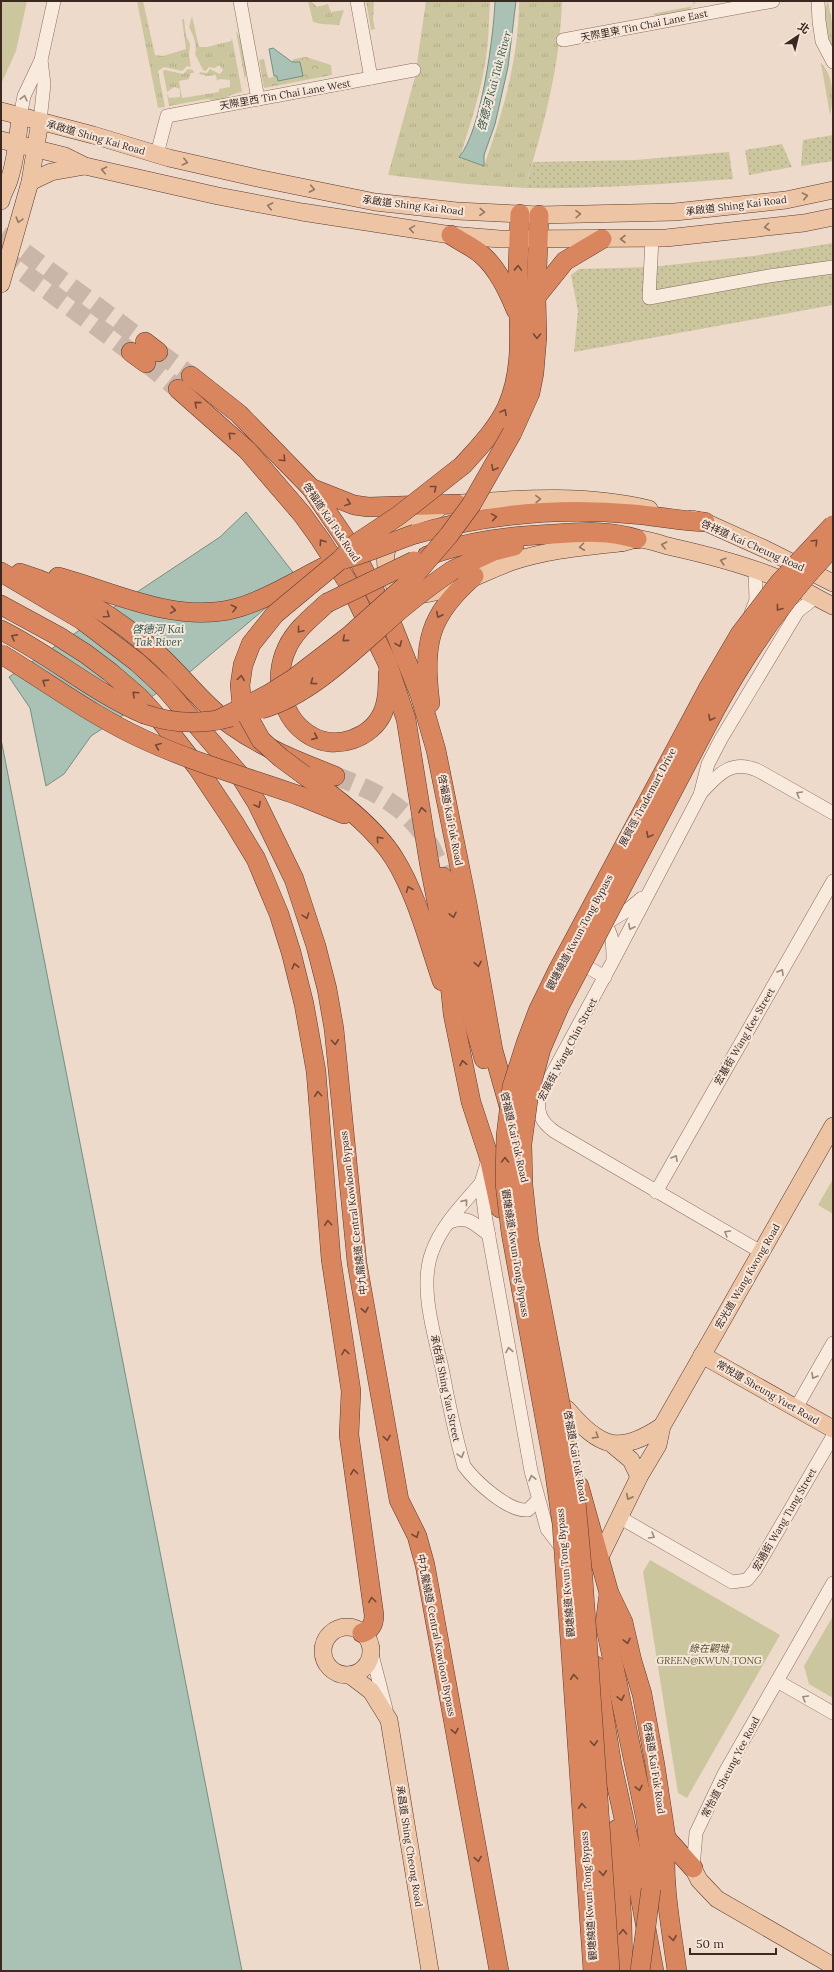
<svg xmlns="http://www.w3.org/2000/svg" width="834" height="1972" viewBox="0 0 834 1972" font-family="Lora,'Noto Sans TC',serif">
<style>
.grass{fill:url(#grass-tufts)}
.forest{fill:url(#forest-crowns)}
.park{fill:#ccc69e}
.garden{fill:url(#garden-dots)}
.water{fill:#aac2b5;stroke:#719181}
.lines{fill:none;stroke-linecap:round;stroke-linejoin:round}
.highway-tunnel{stroke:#cab6a8;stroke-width:19;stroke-dasharray:19 10;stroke-linecap:butt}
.minor-casing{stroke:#8a6b5e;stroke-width:14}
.major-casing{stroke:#583b32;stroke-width:18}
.highway-casing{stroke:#583b32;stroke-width:20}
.minor{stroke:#f8eadd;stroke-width:13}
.major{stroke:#eec5a4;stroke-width:17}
.highway{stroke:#d9865f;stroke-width:19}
.highway-bridge-casing{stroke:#583b32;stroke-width:20;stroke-linecap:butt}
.highway-bridge{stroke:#d9865f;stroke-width:19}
.oneway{stroke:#9a897f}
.oneway2{stroke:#947662}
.oneway3{stroke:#724937}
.labels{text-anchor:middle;stroke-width:4;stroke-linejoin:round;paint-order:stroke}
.street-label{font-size:10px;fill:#3b2821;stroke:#f5e6d9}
.park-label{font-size:10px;font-style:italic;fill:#575729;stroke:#f5e6d9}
.water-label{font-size:11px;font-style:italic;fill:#315a4e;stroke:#f5e6d9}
</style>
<defs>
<pattern id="grass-tufts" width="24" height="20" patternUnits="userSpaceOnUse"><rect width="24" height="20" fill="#ccc69e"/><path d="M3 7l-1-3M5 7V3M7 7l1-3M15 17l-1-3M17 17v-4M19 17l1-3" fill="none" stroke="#b0aa88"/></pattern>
<pattern id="forest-crowns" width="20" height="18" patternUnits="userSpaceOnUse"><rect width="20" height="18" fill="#ccc69e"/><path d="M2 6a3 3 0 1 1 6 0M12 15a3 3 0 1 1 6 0" fill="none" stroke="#b0aa88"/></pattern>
<pattern id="garden-dots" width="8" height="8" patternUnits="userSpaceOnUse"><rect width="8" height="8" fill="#ccc69e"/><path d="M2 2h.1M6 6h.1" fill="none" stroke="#b0aa88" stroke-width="1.8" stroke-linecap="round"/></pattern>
</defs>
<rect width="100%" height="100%" fill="#eedaca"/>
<g class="grass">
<polygon points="137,1 143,1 155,55 163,56 186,49 182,19 184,19 186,36 190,44 189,55 191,67 187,66 182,71 164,67 158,71 165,107 158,108"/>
<polygon points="308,1 311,1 317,7 328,4 331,12 344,10 339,25 321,24 313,22"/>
<path d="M426 1H490C489 17 489 34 487 50 483 86 471 122 460 157L484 166C503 113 519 57 519 1H562C560 67 544 125 525 188L467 184 388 175 415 77Z"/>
<path d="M693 1H696C690 16 665 18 651 14L694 6Z"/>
<path d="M828 1 833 28V47C823 35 822 14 828 1Z"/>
<path d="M192 16 199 47H207L231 41 232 38 242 92 233 94 220 101 207 99 169 106 167 94 169 98 180 97V89L174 87 167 92 163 71 165 70 183 74 188 69 193 70 194 73H191L189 79 179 81 182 98 219 92V89L230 87V80L219 79 217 81 216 75 207 76 199 74 200 72 207 73 210 69 220 74 223 70 219 65 215 68 209 67 206 71 203 70 195 54C198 47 193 34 189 27Z"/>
<path d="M236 31C246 45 249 64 245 80Z"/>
<path d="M821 63C834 77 834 97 830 115Z"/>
</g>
<g class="forest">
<polygon points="366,1 374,1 373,20 375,29 371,30"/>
<polygon points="306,57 331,65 332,75 264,88 259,60 264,59 268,78 277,76 300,62 292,62 293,59"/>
</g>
<g class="park">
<polygon points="1,1 27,1 16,51 1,84"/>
<polygon points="833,1179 833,1214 818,1205"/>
<polygon points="650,1560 780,1635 687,1798 678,1793 643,1572"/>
<polygon points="833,1616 833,1698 809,1684 804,1666"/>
</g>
<g class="garden">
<polygon points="833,135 833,161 801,166 803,140"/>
<polygon points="782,144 792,167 749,175 745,150"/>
<path d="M729 152 733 179C663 184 595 189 525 188L533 162 635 160Z"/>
<polygon points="833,243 833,305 574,352 578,311 571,275 579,269 651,267 753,256"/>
</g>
<g class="water">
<path d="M495 1H516L508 67 495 124 484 155V166L459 157C481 133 494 34 495 1Z"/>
<polygon points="273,48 292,62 300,62 303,76 278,81 277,76 274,76 269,49"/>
<polygon points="246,512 299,580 191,671 91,736 64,774 46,786 30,708 9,677 220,537"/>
<polygon points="1,739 242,1971 1,1971"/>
</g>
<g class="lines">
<g class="highway-tunnel">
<polyline points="1,235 145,342"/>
<polyline points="1,256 131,352"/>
<polyline points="158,352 191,376"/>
<polyline points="146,363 178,389"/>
<path d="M335 776C390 796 425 818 443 877"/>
</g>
<defs>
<g id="minor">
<polyline points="240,1 258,99"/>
<polyline points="357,1 371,78"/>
<polyline points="818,1 819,21 822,41 833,62"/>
<polyline points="563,40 773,1"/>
<polyline points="20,117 24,96 41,60 54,1"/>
<polyline points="40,121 44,84 41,60"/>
<polyline points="157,154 167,116 414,70"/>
<polyline points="652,239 649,298 769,276 833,267"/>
<polyline points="751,613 756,600 755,570"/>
<path d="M701 793C718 775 731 758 759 771L833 813"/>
<path d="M598 919C613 928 613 943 613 959"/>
<polyline points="606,923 625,912 642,898"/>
<polyline points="575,967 582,964 605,977"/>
<polyline points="488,1160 481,1183 485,1215 531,1471 547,1529 564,1551"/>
<path d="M481 1183C463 1204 441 1226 432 1252 419 1286 434 1334 442 1368 448 1401 455 1434 464 1466 475 1481 508 1512 528 1510L538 1500"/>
<polyline points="656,1192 833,881"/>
<path d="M450 1222C469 1215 474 1224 489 1235"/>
<path d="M761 1252 555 1132C541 1122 536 1112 540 1096L613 961 700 795 708 764 721 739 798 611 816 597"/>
<polyline points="796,1408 833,1343"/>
<polyline points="619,1517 732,1582 747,1580 755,1570 833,1436"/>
<polyline points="370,1647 386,1709"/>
<polyline points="777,1681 833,1713"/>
<polyline points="693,1868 696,1833 724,1774 833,1583"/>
</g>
<g id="major">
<polyline points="1,111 93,135 169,158 257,178 375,202 457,211 539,215 675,212 786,200 833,190"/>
<polyline points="1,140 65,156 85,166 218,196 302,212 451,235 500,239 666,238 804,223 833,217"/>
<polyline points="30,182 51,172 85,166"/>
<path d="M1 201C3 192 8 186 10 177 16 158 18 137 20 117"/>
<polyline points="1,284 30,182 40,121"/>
<path d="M462 503C524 498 588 494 649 509"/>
<path d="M438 509C428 512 416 514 407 520 381 538 374 584 412 594 435 599 487 570 511 562 547 550 582 547 619 543 625 543 630 540 636 539 647 538 661 545 672 547 708 555 747 565 782 580 800 587 816 598 833 606"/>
<polyline points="692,519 705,522 765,549 833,583"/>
<polyline points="702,1355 833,1429"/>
<path d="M567 1409C600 1448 619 1455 662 1426"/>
<polyline points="613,1445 631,1460 639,1477"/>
<polyline points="599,1559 639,1477 658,1445 662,1426 833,1126"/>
<circle cx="347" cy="1651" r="24"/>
<polyline points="350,1675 371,1691 389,1720 430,1971"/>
<polyline points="693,1868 699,1880 717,1899 833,1966"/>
</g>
<g id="highway">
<path d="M451 235C461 242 473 247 482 255 498 269 508 291 516 310"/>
<polyline points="536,297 565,261 602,239"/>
<polyline points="145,342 158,352"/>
<polyline points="131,352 146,363"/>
<polyline points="191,376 239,414 311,488 355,553 393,627 420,695 436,750 467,903 493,1050 510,1110"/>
<polyline points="178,389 247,450 302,514 320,539 349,584 387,662 406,719 429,862 447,954 453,1014 471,1102 489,1157 500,1208"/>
<polyline points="512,433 530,393 534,373 537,337 536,297 539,215"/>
<path d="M463 465C479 447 496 430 507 407 525 366 518 325 518 281 518 259 519 237 520 214"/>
<polyline points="311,488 354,505 368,507 457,504"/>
<path d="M415 534C488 514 557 507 632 514 657 516 681 521 705 522"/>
<path d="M427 556C468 541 509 536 553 534 582 532 609 530 637 539"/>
<polyline points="453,570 494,551 514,546"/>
<polyline points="1,572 82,620 137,662 164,687 239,774 257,803 294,879 316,946 327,989 334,1029 357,1263 399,1500 417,1536 425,1565 499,1971"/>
<path d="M20 573C73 589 119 619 160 656 184 678 204 706 231 725 263 748 299 762 335 776"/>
<path d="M58 577C114 592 173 623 233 609 262 602 296 581 324 567"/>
<path d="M327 603C313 616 295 630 287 648 273 678 281 719 311 736 336 751 372 738 383 712 388 700 388 686 388 673"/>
<path d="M1 605 58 636 86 654 110 672 139 697 161 721 197 767 233 821 256 859 279 914 291 952 304 1004 316 1071 331 1259 351 1391 349 1435 374 1615C374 1624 371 1630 362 1633"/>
<path d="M1 630C51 655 93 692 144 714"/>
<path d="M430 703C423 643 428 616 474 576"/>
<path d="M304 775C334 796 374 826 394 858 417 895 428 940 442 981"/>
<polyline points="300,796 344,814"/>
<polyline points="443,877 452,912 474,1024 484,1059"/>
<path d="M579 1486 609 1593 623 1622 632 1661 642 1694 655 1765 666 1838C662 1882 671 1927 677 1971"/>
<polyline points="609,1593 605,1624 646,1820 651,1864 651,1889"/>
<polyline points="596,1666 612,1765 634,1864 654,1971"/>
<polyline points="617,1829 622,1923 623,1971"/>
<polyline points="666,1838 693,1868"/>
</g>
</defs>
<use href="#minor" class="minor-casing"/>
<use href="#major" class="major-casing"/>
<use href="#highway" class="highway-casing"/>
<use href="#minor" class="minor"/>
<use href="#major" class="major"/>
<use href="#highway" class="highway"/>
<defs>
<g id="highway-bridge">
<path d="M344 559C368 553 391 542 415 534"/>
<polyline points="327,603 414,561"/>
<path d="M1 654C49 683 94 717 145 740 195 763 249 778 300 796"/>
<path d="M261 709C313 695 361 643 401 609 418 595 435 582 453 570"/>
<path d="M144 714C173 724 201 725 231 717"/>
<polyline points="218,720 269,694 293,679 349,636 406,585 449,535 471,505 512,433"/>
<polyline points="304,775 281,758 261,740 242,706 240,685 243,665 251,644 275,614 340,560 357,543 398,516 463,465"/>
<polyline points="593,1971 562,1524 554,1468 511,1233 505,1183 506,1136 512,1087 526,1043 538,1011 558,970 709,687 740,634 779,583 833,525"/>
<path d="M610 1971 583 1579 576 1502 567 1439 529 1241 523 1185 522 1144 529 1093 541 1049 560 1005 715 710C748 650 785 596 833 547"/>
<polyline points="640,1971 651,1889"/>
</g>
</defs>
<use href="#highway-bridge" class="highway-bridge-casing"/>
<use href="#highway-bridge" class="highway-bridge"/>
</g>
<defs><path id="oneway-chevron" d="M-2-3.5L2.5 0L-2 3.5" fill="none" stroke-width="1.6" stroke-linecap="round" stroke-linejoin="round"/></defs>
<g class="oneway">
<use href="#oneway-chevron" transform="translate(24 98) rotate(-76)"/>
<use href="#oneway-chevron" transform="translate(799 794) rotate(-150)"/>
<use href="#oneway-chevron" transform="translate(631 927) rotate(116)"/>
<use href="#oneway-chevron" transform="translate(781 972) rotate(-60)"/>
<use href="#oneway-chevron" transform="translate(675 1158) rotate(-60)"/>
<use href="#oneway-chevron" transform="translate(465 1202) rotate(-51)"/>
<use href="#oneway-chevron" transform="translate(727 1233) rotate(-150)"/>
<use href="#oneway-chevron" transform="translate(509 1350) rotate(-100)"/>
<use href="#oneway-chevron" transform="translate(814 1376) rotate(120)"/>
<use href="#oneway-chevron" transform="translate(461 1455) rotate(74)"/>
<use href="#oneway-chevron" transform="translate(532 1478) rotate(-104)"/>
<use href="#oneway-chevron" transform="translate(652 1536) rotate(30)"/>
<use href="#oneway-chevron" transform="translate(805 1698) rotate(-150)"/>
</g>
<g class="oneway2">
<use href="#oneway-chevron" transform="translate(185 162) rotate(13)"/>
<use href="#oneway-chevron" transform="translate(104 170) rotate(-168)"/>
<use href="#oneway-chevron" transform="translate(312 189) rotate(11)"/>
<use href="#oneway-chevron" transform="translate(805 196) rotate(-12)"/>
<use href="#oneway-chevron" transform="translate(270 206) rotate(-169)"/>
<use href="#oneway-chevron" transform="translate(482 212) rotate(3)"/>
<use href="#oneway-chevron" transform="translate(578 214) rotate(-1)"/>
<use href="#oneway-chevron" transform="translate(19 220) rotate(106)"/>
<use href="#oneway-chevron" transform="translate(767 227) rotate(173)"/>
<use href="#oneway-chevron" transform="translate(412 229) rotate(-171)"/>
<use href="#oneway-chevron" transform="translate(623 239) rotate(180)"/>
<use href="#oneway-chevron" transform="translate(538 499) rotate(-2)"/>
<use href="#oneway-chevron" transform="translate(664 545) rotate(-167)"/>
<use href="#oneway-chevron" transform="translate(582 547) rotate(173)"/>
<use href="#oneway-chevron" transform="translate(723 561) rotate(-164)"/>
<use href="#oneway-chevron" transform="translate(596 1436) rotate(32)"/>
<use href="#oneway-chevron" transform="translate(629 1497) rotate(117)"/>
</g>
<g class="oneway3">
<use href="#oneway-chevron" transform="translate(518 268) rotate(-88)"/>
<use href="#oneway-chevron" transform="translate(537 336) rotate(91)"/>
<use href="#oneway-chevron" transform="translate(197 404) rotate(-139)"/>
<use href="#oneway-chevron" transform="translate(504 412) rotate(-62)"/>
<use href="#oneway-chevron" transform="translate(231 435) rotate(-137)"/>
<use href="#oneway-chevron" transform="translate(283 459) rotate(46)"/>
<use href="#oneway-chevron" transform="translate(494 468) rotate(119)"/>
<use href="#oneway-chevron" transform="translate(434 488) rotate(-39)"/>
<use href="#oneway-chevron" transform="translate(348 503) rotate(20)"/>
<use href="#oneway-chevron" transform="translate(494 517) rotate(-9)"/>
<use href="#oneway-chevron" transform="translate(322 542) rotate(-124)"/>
<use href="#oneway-chevron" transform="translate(815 542) rotate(-45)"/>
<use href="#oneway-chevron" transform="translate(234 608) rotate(-14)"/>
<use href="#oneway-chevron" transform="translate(779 608) rotate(128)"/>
<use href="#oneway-chevron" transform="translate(173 610) rotate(9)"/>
<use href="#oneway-chevron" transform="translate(107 615) rotate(35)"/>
<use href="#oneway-chevron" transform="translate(439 615) rotate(117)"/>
<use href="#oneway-chevron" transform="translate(300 630) rotate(130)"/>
<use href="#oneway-chevron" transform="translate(14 637) rotate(-152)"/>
<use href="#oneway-chevron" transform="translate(345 639) rotate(140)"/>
<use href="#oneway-chevron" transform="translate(399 644) rotate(68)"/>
<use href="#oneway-chevron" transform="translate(241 678) rotate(-82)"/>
<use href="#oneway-chevron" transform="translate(45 682) rotate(-147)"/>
<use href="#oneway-chevron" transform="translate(313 682) rotate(144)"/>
<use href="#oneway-chevron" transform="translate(135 694) rotate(-137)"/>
<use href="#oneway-chevron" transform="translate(711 718) rotate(118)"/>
<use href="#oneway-chevron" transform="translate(315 737) rotate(24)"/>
<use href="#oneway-chevron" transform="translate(158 746) rotate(-157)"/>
<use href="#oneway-chevron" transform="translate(258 805) rotate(62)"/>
<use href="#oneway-chevron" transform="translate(422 810) rotate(-100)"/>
<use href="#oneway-chevron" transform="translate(649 835) rotate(118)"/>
<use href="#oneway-chevron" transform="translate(379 839) rotate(-131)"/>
<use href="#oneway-chevron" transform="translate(409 889) rotate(-112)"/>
<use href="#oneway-chevron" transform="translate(453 915) rotate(78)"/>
<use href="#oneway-chevron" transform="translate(306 916) rotate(72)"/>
<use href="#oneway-chevron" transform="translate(478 964) rotate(79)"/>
<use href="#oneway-chevron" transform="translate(295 966) rotate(-104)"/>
<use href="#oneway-chevron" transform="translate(335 1042) rotate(85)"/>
<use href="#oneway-chevron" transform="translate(463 1063) rotate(-101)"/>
<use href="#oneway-chevron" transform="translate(318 1094) rotate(-95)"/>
<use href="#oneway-chevron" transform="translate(505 1160) rotate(-90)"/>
<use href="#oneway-chevron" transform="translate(328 1223) rotate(-95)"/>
<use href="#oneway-chevron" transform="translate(365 1310) rotate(80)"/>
<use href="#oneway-chevron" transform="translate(345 1352) rotate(-99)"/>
<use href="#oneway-chevron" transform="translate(387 1438) rotate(80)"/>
<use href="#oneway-chevron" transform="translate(354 1472) rotate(-98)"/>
<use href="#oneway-chevron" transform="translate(416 1535) rotate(68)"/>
<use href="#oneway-chevron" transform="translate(372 1600) rotate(-97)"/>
<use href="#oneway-chevron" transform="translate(627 1641) rotate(78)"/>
<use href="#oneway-chevron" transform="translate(574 1677) rotate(-94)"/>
<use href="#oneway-chevron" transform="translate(621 1698) rotate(78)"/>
<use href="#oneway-chevron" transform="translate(455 1731) rotate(80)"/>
<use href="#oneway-chevron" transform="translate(594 1743) rotate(86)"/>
<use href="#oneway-chevron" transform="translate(639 1788) rotate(78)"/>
<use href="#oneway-chevron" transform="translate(582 1806) rotate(-94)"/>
<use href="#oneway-chevron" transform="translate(478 1859) rotate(80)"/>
<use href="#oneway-chevron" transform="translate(603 1873) rotate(86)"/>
<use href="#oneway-chevron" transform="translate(623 1932) rotate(-90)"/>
<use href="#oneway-chevron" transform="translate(673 1938) rotate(83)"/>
</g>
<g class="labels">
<g class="street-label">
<text transform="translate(644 25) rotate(-11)" y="4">天際里東 Tin Chai Lane East</text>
<text transform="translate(285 94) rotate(-10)" y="4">天際里西 Tin Chai Lane West</text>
<text transform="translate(96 137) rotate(16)" y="4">承啟道 Shing Kai Road</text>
<text transform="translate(413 205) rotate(7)" y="4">承啟道 Shing Kai Road</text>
<text transform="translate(736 205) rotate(-7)" y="4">承啟道 Shing Kai Road</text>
<text transform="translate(332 522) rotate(56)" y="4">啓福道 Kai Fuk Road</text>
<text transform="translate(753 545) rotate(24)" y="4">啓祥道 Kai Cheung Road</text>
<text transform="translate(647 797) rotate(-62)" y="4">展貿徑 Trademart Drive</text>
<text transform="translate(451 820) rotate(79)" y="4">啓福道 Kai Fuk Road</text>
<text transform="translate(579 932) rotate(-62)" y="4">觀塘繞道 Kwun Tong Bypass</text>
<text transform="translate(744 1036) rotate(-60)" y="4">宏基街 Wang Kee Street</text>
<text transform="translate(567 1049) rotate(-62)" y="4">宏展街 Wang Chin Street</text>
<text transform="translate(515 1137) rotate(77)" y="4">啓福道 Kai Fuk Road</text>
<text transform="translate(353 1213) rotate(-97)" y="4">中九龍繞道 Central Kowloon Bypass</text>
<text transform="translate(516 1253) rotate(81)" y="4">觀塘繞道 Kwun Tong Bypass</text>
<text transform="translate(747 1276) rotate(-60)" y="4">宏光道 Wang Kwong Road</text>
<text transform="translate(446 1388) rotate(78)" y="4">承佑街 Shing Yau Street</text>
<text transform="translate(768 1392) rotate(30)" y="4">常悅道 Sheung Yuet Road</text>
<text transform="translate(576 1456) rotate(80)" y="4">啓福道 Kai Fuk Road</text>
<text transform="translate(784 1519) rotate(-60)" y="4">宏通街 Wang Tung Street</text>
<text transform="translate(565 1573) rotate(-95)" y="4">觀塘繞道 Kwun Tong Bypass</text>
<text transform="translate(437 1635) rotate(79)" y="4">中九龍繞道 Central Kowloon Bypass</text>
<text transform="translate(730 1767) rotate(-62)" y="4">常怡道 Sheung Yee Road</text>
<text transform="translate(655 1768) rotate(81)" y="4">啓福道 Kai Fuk Road</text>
<text transform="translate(410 1846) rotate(81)" y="4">承昌道 Shing Cheong Road</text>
<text transform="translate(588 1896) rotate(-94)" y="4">觀塘繞道 Kwun Tong Bypass</text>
</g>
<g class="park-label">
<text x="709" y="1652">綠在觀塘<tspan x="709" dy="12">GREEN@KWUN TONG</tspan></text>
</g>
<g class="water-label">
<text transform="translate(494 81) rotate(-75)" y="4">啓德河 Kai Tak River</text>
<text x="158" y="633">啓德河 Kai<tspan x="158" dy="13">Tak River</tspan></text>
</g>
</g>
<rect width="834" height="1972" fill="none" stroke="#3b2821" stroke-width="4"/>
<g transform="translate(798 36) rotate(35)" stroke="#f5e6d9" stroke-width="3" paint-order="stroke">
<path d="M0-3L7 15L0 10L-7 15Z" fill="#3b2821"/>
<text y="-6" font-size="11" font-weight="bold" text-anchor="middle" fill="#3b2821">北</text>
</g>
<path d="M690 1948v6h86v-6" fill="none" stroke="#3b2821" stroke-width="2"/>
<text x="696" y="1948" font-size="12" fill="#3b2821" stroke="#f5e6d9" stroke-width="3" paint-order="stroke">50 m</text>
</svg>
